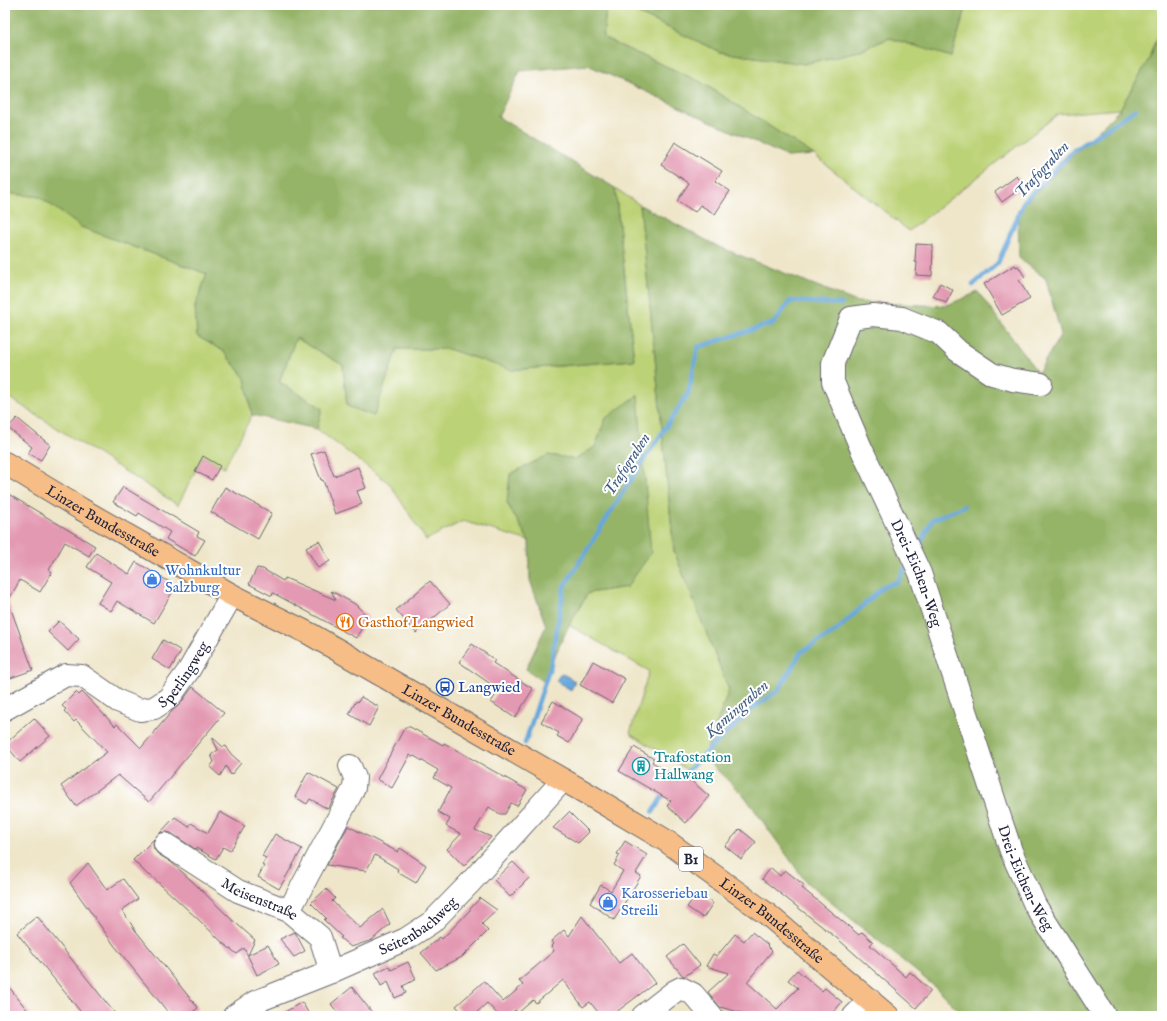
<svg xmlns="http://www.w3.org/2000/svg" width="1167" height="1021" viewBox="0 0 1167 1021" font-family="'IM FELL English',serif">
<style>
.green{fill:#bcd276;stroke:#6f7a58}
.forest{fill:#95b467;stroke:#5c6b51}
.water{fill:#67a7da;stroke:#44648a}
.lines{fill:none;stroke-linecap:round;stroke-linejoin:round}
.stream{stroke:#67a7da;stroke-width:4.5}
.building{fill:#e399b2}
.minor-casing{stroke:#6a676d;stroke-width:24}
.major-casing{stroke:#6a676d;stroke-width:24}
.minor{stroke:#fff;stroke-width:22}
.major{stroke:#f6be86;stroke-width:22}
.labels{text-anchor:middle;stroke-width:4;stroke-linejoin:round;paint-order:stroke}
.shield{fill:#fff;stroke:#646476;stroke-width:1}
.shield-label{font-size:14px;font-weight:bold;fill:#22223b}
.street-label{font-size:15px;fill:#22223b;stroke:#fff}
.shop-label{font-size:15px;fill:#366cbe;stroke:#fff;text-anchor:start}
.food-label{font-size:15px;fill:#c56008;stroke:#fff;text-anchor:start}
.transit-label{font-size:15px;fill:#164399;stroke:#fff;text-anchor:start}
.culture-label{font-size:15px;fill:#0d838f;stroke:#fff;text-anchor:start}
.water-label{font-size:16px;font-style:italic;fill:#415e83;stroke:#fff}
</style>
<rect width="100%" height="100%" fill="#fff"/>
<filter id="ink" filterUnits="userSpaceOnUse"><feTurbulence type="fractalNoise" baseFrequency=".025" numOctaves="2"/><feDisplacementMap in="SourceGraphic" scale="8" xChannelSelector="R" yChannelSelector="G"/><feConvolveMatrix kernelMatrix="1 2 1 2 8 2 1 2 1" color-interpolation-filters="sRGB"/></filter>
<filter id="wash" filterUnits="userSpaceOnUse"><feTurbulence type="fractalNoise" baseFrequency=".012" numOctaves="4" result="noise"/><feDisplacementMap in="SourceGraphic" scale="16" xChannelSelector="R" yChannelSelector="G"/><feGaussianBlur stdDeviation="0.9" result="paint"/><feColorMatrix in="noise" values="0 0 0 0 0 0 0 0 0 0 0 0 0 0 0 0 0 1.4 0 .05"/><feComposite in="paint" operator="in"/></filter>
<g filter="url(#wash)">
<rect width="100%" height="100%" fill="#efe6c9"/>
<g class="green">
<polygon points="961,5 1162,5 1162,22 1149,59 1120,109 1058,114 909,231 814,155 701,82 603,38 606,9 629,9 720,52 804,64 858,51 890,38 951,57 966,8"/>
<polygon points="615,188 640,205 674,551 729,690 704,757 689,771 630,733 649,671 569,625 588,593 627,587 606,418 595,447 576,459 548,455 507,503 529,541 463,521 426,540 389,483 317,429 322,408 279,382 296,338 343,365 347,406 374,416 397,349 448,349 512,370 634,360"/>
<polygon points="5,193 40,197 81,227 207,274 195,306 197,336 223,351 245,378 252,415 224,468 203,456 178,505 5,395"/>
</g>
<g class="forest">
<polygon points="5,5 961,5 966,8 951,57 890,38 858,51 804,64 720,52 629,9 606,9 603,38 701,82 814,155 788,157 588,65 520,71 498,117 615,188 634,360 511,370 448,349 397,349 374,416 347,406 343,365 296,338 279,382 322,408 317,429 252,415 245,378 223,351 197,336 195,306 207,274 81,227 40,197 5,193"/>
<polygon points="1162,22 1162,1016 964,1016 934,986 806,882 746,798 704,757 729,690 674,551 640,205 719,247 857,302 945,306 978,292 1038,373 1061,334 1046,279 1019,258 1018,210 1120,109 1149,59"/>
<polygon points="638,395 651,553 627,587 588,593 569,625 543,681 526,669 546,626 530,580 529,541 507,503 510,474 548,455 576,459 595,447 606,418"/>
</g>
<polygon class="water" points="561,673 575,681 571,690 556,681"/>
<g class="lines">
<g class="stream">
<polyline points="973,285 998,263 1024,201 1074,150 1136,109"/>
<polyline points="920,544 932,520 964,506"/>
<polyline points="525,743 551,664 564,587 633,476 688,394 698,347 774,323 790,301 842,304"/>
<polyline points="677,782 703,755 753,708 778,691 801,652 835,632 884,586 897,582 907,565"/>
<polyline points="653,812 662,797 667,792"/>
</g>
</g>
<g id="blocks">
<g class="building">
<polygon points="675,142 722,171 715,181 730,191 715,214 700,205 695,212 677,201 689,183 661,165"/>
<polygon points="1017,176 1024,186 1002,202 995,192"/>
<polygon points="916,244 933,245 932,276 916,275 917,262 915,262"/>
<polygon points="1015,265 1016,267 1018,266 1025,277 1019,280 1030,299 1002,315 984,284"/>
<polygon points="940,283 953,290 946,303 933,296"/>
<polygon points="17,418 50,445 41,460 28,453 32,447 8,428"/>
<polygon points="324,450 334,476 358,467 366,488 357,491 362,504 335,514 323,480 321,480 311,454"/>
<polygon points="203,456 220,466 212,480 195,471"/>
<polygon points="123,487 199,532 197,536 205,540 195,556 166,539 170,532 139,513 137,516 113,502"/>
<polygon points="225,487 272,513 258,539 211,512"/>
<polygon points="10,495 95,546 89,556 65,542 49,570 52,572 40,592 20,580 8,601 33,670 5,680 5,503"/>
<polygon points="319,541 330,561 318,568 306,548"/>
<polygon points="96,553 129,574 136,562 176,586 154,623 117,601 111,611 98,603 111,582 87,567"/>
<polygon points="257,568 263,569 283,581 285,578 336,600 331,591 355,604 368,617 356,638 273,593 272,596 249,584"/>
<polygon points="430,581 450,604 416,633 396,610"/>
<polygon points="59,621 79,639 68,651 48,632"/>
<polygon points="163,640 181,651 170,670 152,659"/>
<polygon points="472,644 495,660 493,663 533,689 515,718 491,702 499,690 459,662"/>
<polygon points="593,661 625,679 612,703 580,685"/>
<polygon points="193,687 224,713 149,802 118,775 76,806 61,786 107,752 76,720 74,722 64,711 66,709 62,706 76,692 79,695 82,692 115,726 117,724 141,748 173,710 179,705"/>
<polygon points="361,697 379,707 369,726 349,714 356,701 358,702"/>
<polygon points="553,701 583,719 569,743 557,736 559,733 541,722"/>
<polygon points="34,718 50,736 20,762 5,744"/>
<polygon points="405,727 410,727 443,745 444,743 527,790 517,806 511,803 505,814 500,814 489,807 475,830 491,837 464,866 447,849 461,834 446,826 450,819 438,812 451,788 434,778 438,770 414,756 413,757 410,755 392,788 377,779"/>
<polygon points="212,737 223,747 226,746 231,754 241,763 231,775 226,766 220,776 210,767 214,762 211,755 218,750"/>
<polygon points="634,747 654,759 652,762 681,779 684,776 687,779 688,778 709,796 686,823 667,806 671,801 619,771"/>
<polygon points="308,772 339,789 328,809 310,799 307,804 295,797"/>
<polygon points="220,812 245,826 230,851 223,847 216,859 196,848 195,849 171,833 166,832 160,833 175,817 189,827 191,823 208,833"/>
<polygon points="569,812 589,832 578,843 553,828"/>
<polygon points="348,826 398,852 400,848 426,865 416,883 397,872 398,869 375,855 366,871 327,865"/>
<polygon points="740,829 756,842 741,859 725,846"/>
<polygon points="275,834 302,849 279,889 258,877 264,866 262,865 266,858 262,856"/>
<polygon points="154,839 153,844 154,849 158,854 171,862 192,881 229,917 255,940 248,955 268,945 279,964 257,975 244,948 237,954 224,944 200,921 150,875 149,876 133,860"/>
<polygon points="625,841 647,855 636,873 641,876 614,920 590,903 601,885 611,891 623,871 614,865 620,855 617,854"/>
<polygon points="513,862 529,878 510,897 494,880"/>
<polygon points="88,863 107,890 123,879 138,899 122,910 135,930 198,1008 187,1016 171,1016 114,945 70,883"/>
<polygon points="771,868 780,876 785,870 804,885 802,888 859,935 862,932 873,942 870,945 906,977 910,972 931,991 916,1008 839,940 762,879"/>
<polygon points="326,889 335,898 332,901 360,928 383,909 390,924 372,940 351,947 340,938 342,937 324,920 326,918 311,903"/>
<polygon points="698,892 713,903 703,918 687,907"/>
<polygon points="480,898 497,910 482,924 488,931 462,957 436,970 421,953 440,937 442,939 470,910 470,909"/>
<polygon points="37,916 117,1016 84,1016 17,933"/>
<polygon points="582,916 619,963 632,953 655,983 611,1016 601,1016 590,1002 583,1007 563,980 536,1003 533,1000 518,1013 515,1010 508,1016 499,1016 487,1003 473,1016 465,1016 456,1006 484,981 503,1002 523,985 519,981 554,951 551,946 553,944 551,941 564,930 569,936"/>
<polygon points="295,932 305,951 294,957 280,939"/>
<polygon points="752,932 768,945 767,946 772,951 747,982 777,1009 798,988 788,980 797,970 822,991 825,988 842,1002 830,1016 753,1016 720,1007 708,992 729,973 706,966 713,954 717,956 735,934 744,941"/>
<polygon points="683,944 700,965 685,976 683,976 667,957"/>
<polygon points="408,962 416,979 403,986 406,993 395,998 388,982 381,986 375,973 389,966 391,970"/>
<polygon points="5,982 32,1016 5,1016"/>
<polygon points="352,987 375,1016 340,1016 331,1004"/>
<polygon points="302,1002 310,1016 278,1016"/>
</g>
</g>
</g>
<g filter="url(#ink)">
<use href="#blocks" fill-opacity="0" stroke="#6a676d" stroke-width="1"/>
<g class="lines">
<defs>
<g id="minor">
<path id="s1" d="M1041 384 1013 380 992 374 958 351 939 333 902 318 873 315 851 318 833 363V382L861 448 920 573 1011 851 1035 905 1105 1016"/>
<path id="s2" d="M5 709 66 675 82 676 118 701 140 710 154 708 169 698 189 670 232 595"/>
<path id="s3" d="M165 844 238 891 289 911 320 937 331 972"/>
<polyline points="289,911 354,788 355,778 350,766"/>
<path id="s4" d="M234 1016 255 1002 331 972 406 939 432 922 469 884 563 780"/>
<polyline points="643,1016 675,991 681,988 693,994 712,1016"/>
<polyline points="854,1016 870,1000"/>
</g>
<g id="major">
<path id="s5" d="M5 463 81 509 232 595 310 634 586 793 665 840 767 914 888 1016"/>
</g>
</defs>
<use href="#minor" class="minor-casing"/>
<use href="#major" class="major-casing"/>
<use href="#minor" class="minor"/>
<use href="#major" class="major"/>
</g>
</g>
<defs>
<symbol id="shop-ring" viewBox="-11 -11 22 22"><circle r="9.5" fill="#fff" stroke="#3f7fe0" stroke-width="1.5"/><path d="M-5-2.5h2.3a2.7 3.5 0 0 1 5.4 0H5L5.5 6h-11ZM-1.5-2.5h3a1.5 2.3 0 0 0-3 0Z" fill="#3f7fe0"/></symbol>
<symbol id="restaurant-ring" viewBox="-11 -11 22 22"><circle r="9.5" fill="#fff" stroke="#e8710a" stroke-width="1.5"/><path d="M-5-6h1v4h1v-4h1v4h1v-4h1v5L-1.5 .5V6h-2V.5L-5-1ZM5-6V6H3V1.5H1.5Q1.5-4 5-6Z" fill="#e8710a"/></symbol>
<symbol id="bus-ring" viewBox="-11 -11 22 22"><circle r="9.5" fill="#fff" stroke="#1a4fb4" stroke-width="1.5"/><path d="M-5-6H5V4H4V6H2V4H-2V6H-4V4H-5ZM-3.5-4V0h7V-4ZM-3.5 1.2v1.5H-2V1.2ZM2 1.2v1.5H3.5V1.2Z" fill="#1a4fb4"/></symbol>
<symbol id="building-ring" viewBox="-11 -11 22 22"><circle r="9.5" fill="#fff" stroke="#0f9aa8" stroke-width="1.5"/><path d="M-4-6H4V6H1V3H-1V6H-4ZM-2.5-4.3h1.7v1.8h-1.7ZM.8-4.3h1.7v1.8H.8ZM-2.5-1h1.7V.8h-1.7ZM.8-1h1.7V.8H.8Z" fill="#0f9aa8"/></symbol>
</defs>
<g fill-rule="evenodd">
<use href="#shop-ring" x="142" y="569" width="20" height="20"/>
<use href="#restaurant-ring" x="335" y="612" width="20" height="20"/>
<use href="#bus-ring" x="435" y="677" width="20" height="20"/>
<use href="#building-ring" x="631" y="756" width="20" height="20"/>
<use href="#shop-ring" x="598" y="892" width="20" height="20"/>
</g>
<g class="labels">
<rect class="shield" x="679" y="847" width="24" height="24" rx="3"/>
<g class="shield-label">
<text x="691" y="864">B1</text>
</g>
<g class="street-label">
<text dy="5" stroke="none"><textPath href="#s5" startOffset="114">Linzer Bundesstraße</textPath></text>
<text dy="5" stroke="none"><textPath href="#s1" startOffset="485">Drei-Eichen-Weg</textPath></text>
<text dy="5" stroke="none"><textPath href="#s2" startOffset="213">Sperlingweg</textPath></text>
<text dy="5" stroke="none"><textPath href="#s5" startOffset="522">Linzer Bundesstraße</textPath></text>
<text dy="5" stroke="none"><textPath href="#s1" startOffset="809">Drei-Eichen-Weg</textPath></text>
<text dy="5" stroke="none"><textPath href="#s3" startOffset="110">Meisenstraße</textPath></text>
<text dy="5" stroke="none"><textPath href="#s5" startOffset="894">Linzer Bundesstraße</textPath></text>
<text dy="5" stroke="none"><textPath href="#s4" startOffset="206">Seitenbachweg</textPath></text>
</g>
<g class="shop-label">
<text x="165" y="575">Wohnkultur<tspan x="165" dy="17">Salzburg</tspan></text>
<text x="621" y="898">Karosseriebau<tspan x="621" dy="17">Streili</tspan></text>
</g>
<g class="food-label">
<text x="358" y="627">Gasthof Langwied</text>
</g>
<g class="transit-label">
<text x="458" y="692">Langwied</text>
</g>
<g class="culture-label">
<text x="654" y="762">Trafostation<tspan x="654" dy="17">Hallwang</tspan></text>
</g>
<g class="water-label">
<text transform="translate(1041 169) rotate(-47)" y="6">Trafograben</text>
<text transform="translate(626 464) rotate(-57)" y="6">Trafograben</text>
<text transform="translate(736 708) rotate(-41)" y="6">Kamingraben</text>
</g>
</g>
<rect width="1167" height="1021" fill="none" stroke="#fff" stroke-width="20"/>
</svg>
